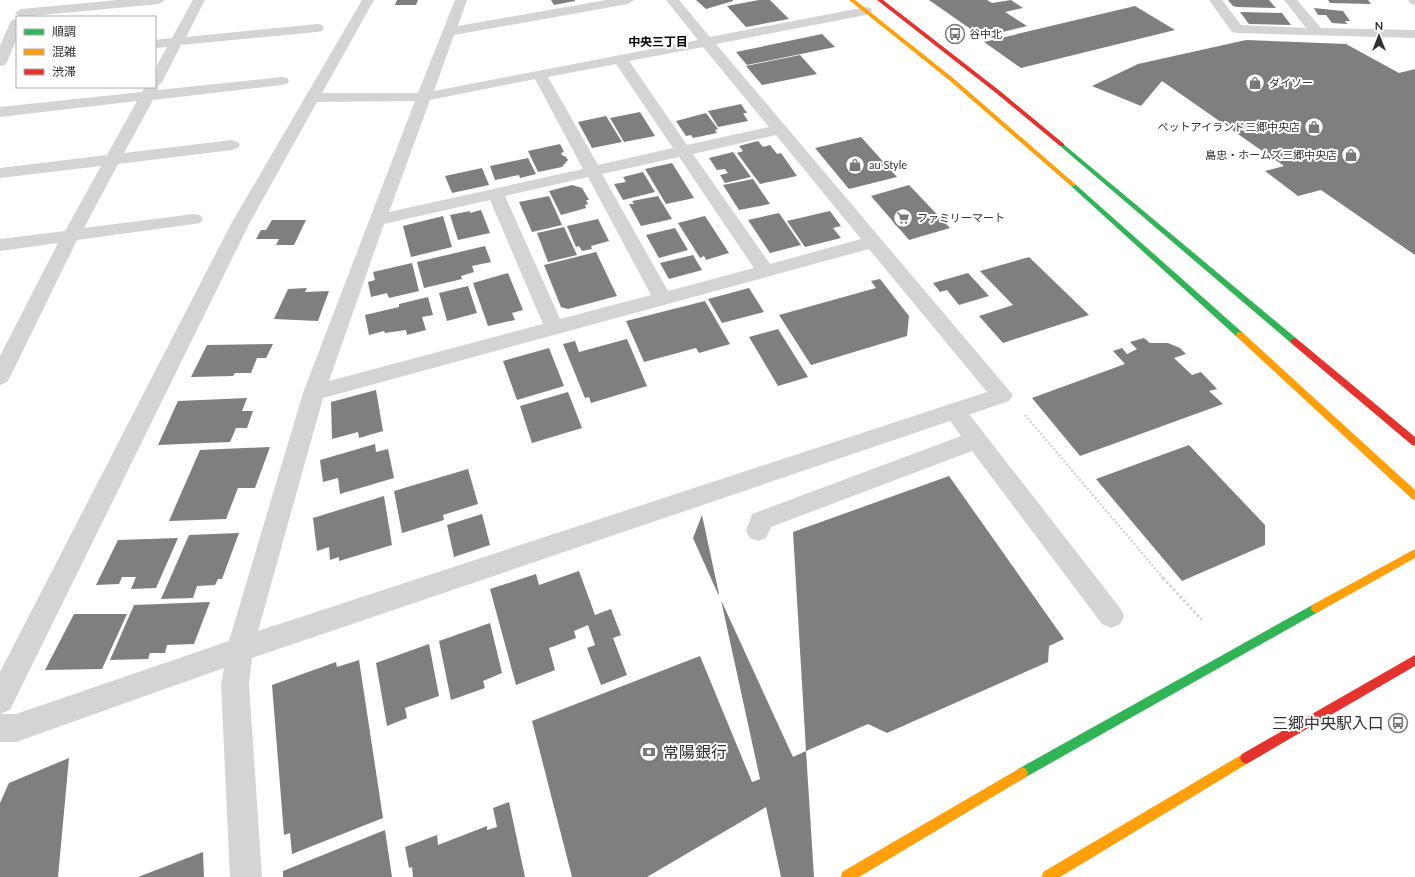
<svg xmlns="http://www.w3.org/2000/svg" width="1415" height="877" viewBox="0 0 1415 877" font-family="Lato,'Noto Sans JP',sans-serif">
<style>
.building{fill:#7f7f7f}
.lines{fill:none;stroke-linecap:round;stroke-linejoin:round}
.path-far1{stroke:#d4d4d4;stroke-width:2.5;stroke-dasharray:2 2;stroke-linecap:butt}
.path{stroke:#d4d4d4;stroke-width:3;stroke-dasharray:2.5 2.5;stroke-linecap:butt}
.lane{fill:#d4d4d4;fill-rule:evenodd}
.street{fill:#d4d4d4;fill-rule:evenodd}
.fast{fill:#30b455;fill-rule:evenodd}
.slow{fill:#ff9f0a;fill-rule:evenodd}
.jam{fill:#e5322d;fill-rule:evenodd}
.labels{text-anchor:middle;stroke-width:4;stroke-linejoin:round;paint-order:stroke}
.far-poi-label{font-size:11px;fill:#2f2f2f;stroke:#fff;text-anchor:start}
.far-neighbourhood-label{font-size:12px;font-weight:bold;fill:#000;stroke:#fff}
.near-poi-label{font-size:16px;fill:#2f2f2f;stroke:#fff;text-anchor:end}
</style>
<rect width="100%" height="100%" fill="#fff"/>
<g class="building">
<polygon points="397,0 418,0 416,5 395,5"/>
<polygon points="551,0 575,0 575,1 554,5"/>
<polygon points="696,0 733,0 733,1 706,9"/>
<polygon points="759,0 770,0 789,19 746,27 727,6"/>
<polygon points="929,0 987,0 992,3 1011,0 1023,8 1005,12 1027,26 982,37"/>
<polygon points="1228,0 1269,0 1276,8 1237,7 1233,6"/>
<polygon points="1328,0 1368,0 1371,4 1330,3"/>
<polygon points="1135,6 1175,30 1021,68 984,42"/>
<polygon points="1314,8 1343,11 1350,21 1345,21 1347,24 1332,23 1326,15 1318,15"/>
<polygon points="1240,12 1282,13 1291,25 1249,24"/>
<polygon points="822,34 835,47 747,65 736,52"/>
<polygon points="1246,40 1346,44 1399,73 1415,69 1415,255 1321,190 1298,196 1265,171 1284,166 1162,81 1141,106 1092,86 1138,64"/>
<polygon points="800,55 817,74 762,85 746,66"/>
<polygon points="741,104 747,113 743,113 748,121 718,127 708,111"/>
<polygon points="640,112 655,136 624,142 610,118"/>
<polygon points="706,113 718,129 715,130 717,133 693,138 691,135 686,136 676,121"/>
<polygon points="606,116 622,142 592,148 578,122"/>
<polygon points="861,137 897,177 849,189 815,148"/>
<polygon points="758,141 763,147 770,145 777,154 781,153 797,176 760,184 737,153 743,151 739,146"/>
<polygon points="560,144 564,152 561,153 563,156 565,156 568,160 562,167 538,172 528,151"/>
<polygon points="733,152 751,177 725,183 720,175 728,173 725,169 717,170 709,158"/>
<polygon points="528,158 536,174 520,178 519,175 495,180 490,166"/>
<polygon points="672,163 694,198 666,204 645,169"/>
<polygon points="482,168 489,185 452,193 445,176"/>
<polygon points="643,172 655,192 623,200 614,184 626,182 623,177"/>
<polygon points="753,179 770,204 739,210 723,185"/>
<polygon points="572,185 582,188 589,200 586,200 588,204 585,205 586,208 561,215 549,191"/>
<polygon points="909,185 950,228 909,240 871,196"/>
<polygon points="549,196 562,225 532,232 519,202"/>
<polygon points="658,196 672,219 641,226 629,204 634,204 632,201"/>
<polygon points="481,210 490,233 458,240 450,215 470,211 470,213"/>
<polygon points="830,211 841,226 833,228 841,238 805,247 787,221"/>
<polygon points="779,213 801,245 770,253 748,220"/>
<polygon points="443,216 452,247 411,257 403,226"/>
<polygon points="705,216 729,253 706,260 704,256 700,258 678,223"/>
<polygon points="598,219 609,241 591,246 592,249 582,251 579,246 576,247 567,226"/>
<polygon points="272,220 306,220 294,245 276,245 279,239 256,239 261,230 266,230"/>
<polygon points="564,227 577,255 548,262 537,233"/>
<polygon points="675,228 688,250 659,258 646,235"/>
<polygon points="485,246 491,262 472,266 474,272 461,276 462,279 424,288 417,262"/>
<polygon points="596,252 617,296 568,309 561,307 544,265"/>
<polygon points="693,255 702,270 669,279 660,263"/>
<polygon points="1029,257 1089,315 1003,343 979,316 1013,305 980,271"/>
<polygon points="412,263 419,291 389,298 387,293 371,297 368,282 375,280 373,272"/>
<polygon points="508,273 523,310 512,313 515,320 488,326 473,283"/>
<polygon points="968,273 989,296 959,305 947,290 940,292 933,283"/>
<polygon points="880,279 909,316 907,336 811,365 779,315 876,288 871,281"/>
<polygon points="468,286 477,313 447,321 439,293"/>
<polygon points="307,288 305,292 329,291 318,321 274,319 288,289"/>
<polygon points="749,288 764,312 722,323 708,299"/>
<polygon points="428,297 433,315 422,317 426,330 407,335 406,330 385,333 384,331 369,335 365,315 399,307 399,304"/>
<polygon points="705,301 730,344 699,353 696,348 644,362 626,321"/>
<polygon points="778,329 808,377 778,386 749,337"/>
<polygon points="1144,338 1150,343 1168,343 1180,348 1186,354 1174,358 1192,375 1201,372 1217,389 1209,391 1223,404 1080,456 1032,398 1125,364 1113,351 1122,348 1127,354 1137,349 1130,342"/>
<polygon points="627,339 647,386 591,403 589,397 585,398 563,344 575,341 579,352"/>
<polygon points="273,344 266,358 257,358 251,373 235,373 233,376 191,377 207,345"/>
<polygon points="549,348 564,386 517,400 503,361"/>
<polygon points="376,390 383,431 359,438 358,432 332,439 331,402"/>
<polygon points="568,392 582,428 532,443 520,406"/>
<polygon points="247,398 242,411 253,411 247,428 236,428 230,442 158,445 178,401"/>
<polygon points="375,444 376,452 388,449 394,478 340,494 338,478 323,482 320,460"/>
<polygon points="1189,445 1265,525 1265,545 1182,581 1096,479"/>
<polygon points="270,447 255,488 238,488 226,519 169,521 200,450"/>
<polygon points="468,469 478,504 443,515 444,520 402,533 394,491"/>
<polygon points="949,476 1064,639 1049,646 1048,662 887,733 868,724 806,751 793,532"/>
<polygon points="384,496 392,545 339,561 339,557 330,560 329,547 317,551 313,518"/>
<polygon points="482,514 490,545 454,557 447,525"/>
<polygon points="702,515 719,594 718,594 693,538"/>
<polygon points="239,533 222,579 218,579 215,585 197,586 193,598 161,599 189,535"/>
<polygon points="178,538 156,588 131,589 136,577 122,577 119,584 96,585 118,540"/>
<polygon points="579,571 595,615 611,609 621,635 613,638 627,675 601,685 587,648 595,645 588,625 574,631 576,638 549,648 555,670 516,685 490,589 536,574 539,585"/>
<polygon points="721,600 793,757 806,751 814,877 781,877 766,807 647,877 572,877 532,721 700,656 752,782 760,779"/>
<polygon points="210,602 194,644 167,645 165,653 150,653 148,659 110,660 134,605"/>
<polygon points="74,614 127,614 102,669 45,670"/>
<polygon points="490,623 502,673 483,681 485,688 451,700 439,641"/>
<polygon points="429,644 439,696 405,708 407,718 387,726 376,663"/>
<polygon points="359,660 383,818 292,854 290,833 284,835 272,685 336,662 337,667"/>
<polygon points="69,758 58,877 0,877 0,803 9,783"/>
<polygon points="509,802 525,877 413,877 412,867 409,868 405,847 437,835 438,845 487,826 487,830 497,827 493,808"/>
<polygon points="385,830 392,877 283,877 283,871"/>
<polygon points="203,852 204,877 138,877"/>
</g>
<g class="lines">
<polyline class="path-far1" points="1025,415 1164,579"/>
<polyline class="path" points="1163,578 1202,620"/>
<polygon class="lane" points="954,403 962,405 1120,608 1124,616 1120,624 1111,628 1102,624 972,451 771,527 766,538 758,541 750,538 746,531 752,514 961,436 943,411 946,405"/>
<g class="street">
<polygon points="118,0 165,0 159,4 21,17 15,13 21,9"/>
<polygon points="193,0 205,0 186,37 317,24 322,25 324,28 322,31 317,32 181,45 162,82 158,86 158,90 282,77 287,78 289,81 287,84 282,85 153,100 124,153 232,140 238,142 240,145 238,148 232,150 118,164 84,228 194,214 200,215 203,219 200,223 194,224 77,240 10,377 7,382 0,385 0,356 58,243 0,251 0,239 65,231 101,166 0,178 0,168 107,155 137,101 0,117 0,107 142,92 145,87 155,87 155,69 167,47 155,48 155,40 172,38"/>
<path d="M362 0H374L322 93H418L455 0H467L458 26 606 0H634L628 4 454 35 434 91 698 40 666 0H679L710 37 866 7 871 8 872 11 866 15 716 44 1013 395 1009 401 252 658 249 684 262 877H230L221 684 224 668 16 742H0V714H16L229 641 303 393 415 101 317 102 249 224 10 710 0 714V672L231 224ZM703 47 769 127 687 145 629 61ZM616 64 673 148 598 165 548 77ZM535 79 583 169 389 212 430 100ZM776 135 861 239 770 264 693 154ZM679 157 754 268 668 291 602 174ZM588 177 651 295 560 319 505 196ZM490 200 543 324 329 381 384 224ZM869 249 987 392 258 631 323 398Z"/>
<polygon points="1209,0 1222,0 1241,25 1306,28 1284,0 1297,0 1321,28 1415,30 1415,38 1237,33 1232,32"/>
<polygon points="1408,0 1415,0 1415,5 1411,4"/>
<polygon points="17,19 17,38 7,62 5,65 0,66 0,46 10,23 12,20"/>
</g>
<g class="fast">
<polygon points="1062,143 1297,339 1298,341 1297,343 1291,343 1060,146 1059,145"/>
<polygon points="1073,183 1075,184 1243,333 1244,335 1243,337 1237,337 1071,186 1071,184"/>
<polygon points="1316,603 1320,605 1321,608 1320,611 1026,777 1022,779 1018,777 1016,773 1018,769"/>
</g>
<g class="slow">
<polygon points="849,0 855,0 953,78 1075,184 1075,186 1071,186 949,80"/>
<polygon points="1240,332 1243,333 1415,490 1415,500 1412,499 1237,337 1236,335 1237,333"/>
<polygon points="1415,549 1415,558 1320,611 1316,613 1312,611 1311,608 1312,605"/>
<polygon points="1246,752 1250,754 1252,758 1250,762 1060,877 1042,877 1043,872"/>
<polygon points="1022,767 1026,769 1028,773 1026,777 859,877 841,877 842,872"/>
</g>
<g class="jam">
<polygon points="877,0 883,0 1000,91 1064,144 1064,146 1060,146 996,93"/>
<polygon points="1294,338 1297,339 1415,437 1415,446 1412,445 1291,343 1290,341"/>
<polygon points="1415,655 1415,666 1250,762 1246,764 1242,762 1240,758 1242,754"/>
</g>
</g>
<defs>
<symbol id="bus-ring" viewBox="-11 -11 22 22"><circle r="9.5" fill="#fff" stroke="#787878" stroke-width="1.5"/><path d="M-5-6H5V4H4V6H2V4H-2V6H-4V4H-5ZM-3.5-4V0h7V-4ZM-3.5 1.2v1.5H-2V1.2ZM2 1.2v1.5H3.5V1.2Z" fill="#787878"/></symbol>
<symbol id="shop-ring" viewBox="-11 -11 22 22"><circle r="9.5" fill="#fff" stroke="#787878" stroke-width="1.5"/><path d="M-5-2.5h2.3a2.7 3.5 0 0 1 5.4 0H5L5.5 6h-11ZM-1.5-2.5h3a1.5 2.3 0 0 0-3 0Z" fill="#787878"/></symbol>
<symbol id="supermarket-ring" viewBox="-11 -11 22 22"><circle r="9.5" fill="#fff" stroke="#787878" stroke-width="1.5"/><path d="M-6-5.5h2.5l.6 2H6L4.5 2H-2.5L-4.4-4H-6ZM-1.5 3.2a1.3 1.3 0 1 0 .1 0ZM3 3.2a1.3 1.3 0 1 0 .1 0Z" fill="#787878"/></symbol>
<symbol id="bank-ring" viewBox="-11 -11 22 22"><circle r="9.5" fill="#fff" stroke="#787878" stroke-width="1.5"/><path d="M-6-4H6V4H-6ZM0-2.3a2.3 2.3 0 1 0 0 4.6a2.3 2.3 0 1 0 0-4.6Z" fill="#787878"/></symbol>
</defs>
<g fill-rule="evenodd">
<use href="#bus-ring" x="944" y="23" width="22" height="22"/>
<use href="#shop-ring" x="1244" y="72" width="22" height="22"/>
<use href="#shop-ring" x="1303" y="116" width="22" height="22"/>
<use href="#shop-ring" x="1340" y="144" width="22" height="22"/>
<use href="#shop-ring" x="844" y="154" width="22" height="22"/>
<use href="#supermarket-ring" x="892" y="207" width="22" height="22"/>
<use href="#bus-ring" x="1387" y="712" width="22" height="22"/>
<use href="#bank-ring" x="638" y="741" width="22" height="22"/>
</g>
<g class="labels">
<g class="far-poi-label">
<text x="969" y="38">谷中北</text>
<text x="1269" y="87">ダイソー</text>
<text x="1300" y="131" text-anchor="end">ペットアイランド三郷中央店</text>
<text x="1337" y="159" text-anchor="end">島忠・ホームズ三郷中央店</text>
<text x="869" y="169">au Style</text>
<text x="917" y="222">ファミリーマート</text>
</g>
<g class="far-neighbourhood-label">
<text x="658" y="46">中央三丁目</text>
</g>
<g class="near-poi-label">
<text x="1384" y="729">三郷中央駅入口</text>
<text x="663" y="758" text-anchor="start">常陽銀行</text>
</g>
</g>
<rect x="16" y="16" width="140" height="72" fill="#ffffff" stroke="#acacac"/>
<rect x="24" y="29" width="20" height="6" fill="#30b455" stroke="#acacac"/>
<text x="52" y="36" font-size="12" fill="#2f2f2f">順調</text>
<rect x="24" y="49" width="20" height="6" fill="#ff9f0a" stroke="#acacac"/>
<text x="52" y="56" font-size="12" fill="#2f2f2f">混雑</text>
<rect x="24" y="69" width="20" height="6" fill="#e5322d" stroke="#acacac"/>
<text x="52" y="76" font-size="12" fill="#2f2f2f">渋滞</text>
<g transform="translate(1379 36)" stroke="#ffffff" stroke-width="3" paint-order="stroke">
<path d="M0-3L7 15L0 10L-7 15Z" fill="#2f2f2f"/>
<text y="-6" font-size="11" font-weight="bold" text-anchor="middle" fill="#2f2f2f">N</text>
</g>
</svg>
